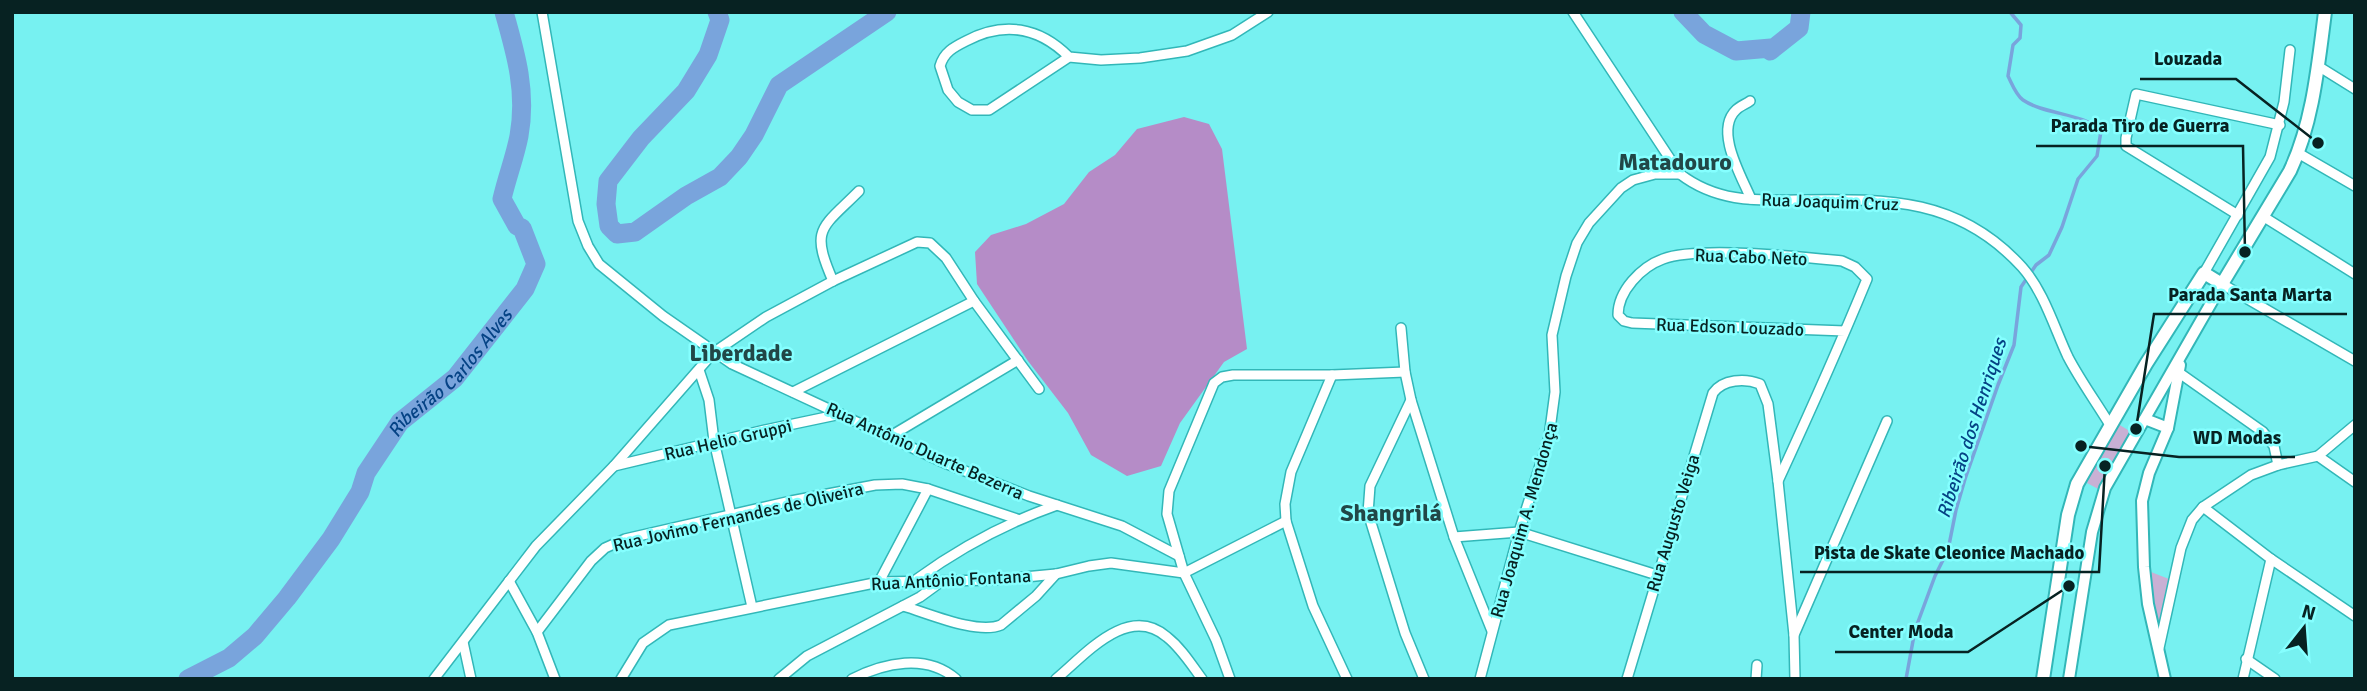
<svg xmlns="http://www.w3.org/2000/svg" width="2367" height="691" viewBox="0 0 2367 691" font-family="Signika,sans-serif">
<style>
.green{fill:#c9b0d4}
.forest{fill:#b58cc7}
.lines{fill:none;stroke-linecap:round;stroke-linejoin:round}
.stream{stroke:#79a4dc;stroke-width:3.5}
.river{stroke:#79a4dc;stroke-width:19}
.minor-casing{stroke:#32b7b8;stroke-width:12}
.tertiary-casing{stroke:#32b7b8;stroke-width:14}
.secondary-casing{stroke:#32b7b8;stroke-width:16}
.minor{stroke:#fff;stroke-width:9}
.tertiary{stroke:#fff;stroke-width:10}
.secondary{stroke:#fff;stroke-width:12}
.labels{text-anchor:middle;stroke-width:5;stroke-linejoin:round;paint-order:stroke}
.street-label{font-size:18px;fill:#072222;stroke:#85ffff}
.water-label{font-size:19px;font-style:italic;fill:#054385;stroke:#85ffff}
.district-label{font-size:24px;font-weight:bold;fill:#214747;stroke:#85ffff}
.leader{fill:none;stroke:#072222;stroke-width:2.5}
.callout-dot{fill:#072222;stroke:#85ffff;stroke-width:2.5}
.callout-label{font-size:19px;text-anchor:middle;font-weight:bold;fill:#072222;stroke:#85ffff;stroke-width:5;stroke-linejoin:round;paint-order:stroke}
</style>
<rect width="100%" height="100%" fill="#77f1f1"/>
<g class="green">
<polygon points="2118,424 2133,433 2102,491 2087,483 2102,449"/>
<polygon points="2151,572 2169,579 2160,622 2153,612"/>
</g>
<polygon class="forest" points="1184,117 1209,124 1222,149 1247,349 1224,362 1180,423 1161,466 1127,476 1091,455 1068,413 1028,361 977,284 975,252 991,235 1026,224 1064,204 1089,172 1115,155 1137,129"/>
<g class="lines">
<path class="stream" d="M1906 679 1915 630 1935 576 1948 550 1956 510 1965 479 1998 385 2014 345 2021 287 2036 265 2049 255 2062 227 2078 179 2097 156 2101 131C2084 113 2045 115 2023 100 2016 95 2012 84 2008 76L2013 45 2020 38 2021 25 2010 12"/>
<g class="river">
<polyline points="717,12 720,20 708,55 686,91 641,138 608,181 606,204 609,226 617,234 635,232 686,196 720,177 739,157 754,135 779,85 887,12"/>
<polyline points="1683,12 1704,34 1736,51 1771,48 1770,51 1799,28 1801,12"/>
<path id="s1" d="M188 679 229 658 255 636 287 598 331 539 360 492 366 473 400 422 455 378 525 289 536 264 522 228 517 226 502 199C507 177 515 157 519 136 527 92 516 54 504 12"/>
</g>
<defs>
<g id="minor">
<polyline points="542,12 578,221 588,246 599,264 663,316 732,364 947,464 1029,496 1122,526 1179,556"/>
<path d="M1573 12 1680 174C1715 201 1753 201 1796 200 1885 199 1957 196 2022 267 2044 292 2054 327 2068 357 2080 380 2096 402 2110 425"/>
<path d="M1069 57C1039 27 1004 21 966 41 954 47 944 52 940 66L948 90 958 102 972 110H989L1069 57 1101 60 1140 58 1187 51 1232 35 1268 12"/>
<polyline points="2318,66 2355,89"/>
<path d="M1750 101C1746 104 1740 106 1736 110 1714 131 1742 177 1751 199"/>
<polyline points="2298,153 2355,186"/>
<polyline points="2238,215 2126,146 2126,138 2136,94 2280,125"/>
<polyline points="2264,217 2355,274"/>
<polyline points="2204,273 2270,157 2284,102 2290,50"/>
<path d="M833 281C810 228 821 229 859 191"/>
<polyline points="2222,284 2355,361"/>
<polyline points="1401,328 1405,372 1411,400 1454,537 1492,631"/>
<polyline points="699,370 709,400 714,441 752,607"/>
<polyline points="2178,372 2263,432 2274,446 2278,465"/>
<polyline points="1332,375 1291,472 1285,504 1286,521 1313,606 1347,679"/>
<polyline points="793,392 974,301"/>
<polyline points="1411,400 1370,486 1368,513 1405,633 1424,679"/>
<polyline points="889,437 1018,360"/>
<polyline points="2318,456 2355,482"/>
<polyline points="614,466 765,430 841,414"/>
<path d="M1778 481C1809 414 1839 347 1867 279L1855 267 1842 261C1802 257 1698 246 1663 259 1641 267 1618 291 1618 315L1624 321 1632 323 1845 331"/>
<polyline points="2203,507 2271,559 2355,616"/>
<polyline points="1454,537 1519,532 1657,575"/>
<polyline points="1184,573 1286,521"/>
<path d="M917 579C961 547 1006 523 1057 505"/>
<polyline points="509,581 537,632 555,679"/>
<polyline points="879,582 928,489"/>
<path d="M903 606C928 613 977 635 1001 625L1036 596 1056 574"/>
<polyline points="537,632 591,561 605,548 625,539 791,501 875,485 902,484 928,489 1017,519"/>
<polyline points="463,642 471,679"/>
<polyline points="2159,648 2181,548 2192,520 2203,507 2251,475 2278,465 2318,456 2355,425"/>
<polyline points="2246,659 2275,679"/>
<polyline points="434,679 536,546 614,466 713,353 766,317 833,281 917,242 930,243 946,258 974,301 1039,389"/>
<polyline points="621,679 643,643 669,625 879,582 994,580 1056,574 1089,566 1111,563 1184,573"/>
<polyline points="779,679 807,656 920,597 942,581"/>
<path d="M852 679C884 663 926 653 956 679"/>
<path d="M1056 679C1085 655 1128 603 1167 637 1181 648 1191 664 1202 679"/>
<polyline points="1230,679 1216,640 1184,573 1167,514 1169,491 1214,383 1222,377 1233,375 1332,375 1405,372"/>
<polyline points="1480,679 1519,532 1549,437 1555,392 1552,335 1566,276 1577,243 1589,223 1621,188 1633,180 1655,174 1680,174"/>
<path d="M1627 679 1713 393C1723 379 1745 378 1760 384L1768 404 1778 481 1794 635"/>
<polyline points="1756,679 1757,665"/>
<polyline points="1795,679 1794,635 1887,421"/>
<polyline points="2243,679 2271,559"/>
</g>
<g id="tertiary">
<polyline points="2145,419 2168,428 2149,473 2142,501 2144,567 2148,604 2165,679"/>
<polyline points="2168,428 2180,365"/>
<polyline points="2069,679 2092,532 2105,488 2222,284"/>
</g>
<path id="secondary" d="M2043 679 2068 515 2077 484 2146 364 2204 273 2222 284 2290 171C2313 122 2318 66 2325 12"/>
</defs>
<use href="#minor" class="minor-casing"/>
<use href="#tertiary" class="tertiary-casing"/>
<use href="#secondary" class="secondary-casing"/>
<use href="#minor" class="minor"/>
<use href="#tertiary" class="tertiary"/>
<use href="#secondary" class="secondary"/>
</g>
<g class="labels">
<g class="street-label">
<text transform="translate(1830 202) rotate(2)" y="6">Rua Joaquim Cruz</text>
<text transform="translate(1751 257) rotate(2)" y="6">Rua Cabo Neto</text>
<text transform="translate(1730 327) rotate(2)" y="6">Rua Edson Louzado</text>
<text transform="translate(728 440) rotate(-13)" y="6">Rua Helio Gruppi</text>
<text transform="translate(925 451) rotate(24)" y="6">Rua Antônio Duarte Bezerra</text>
<text transform="translate(738 517) rotate(-13)" y="6">Rua Jovimo Fernandes de Oliveira</text>
<text transform="translate(1524 520) rotate(-74)" y="6">Rua Joaquim A. Mendonça</text>
<text transform="translate(1673 523) rotate(-73)" y="6">Rua Augusto Veiga</text>
<text transform="translate(951 580) rotate(-3)" y="6">Rua Antônio Fontana</text>
</g>
<g class="water-label">
<text dy="7" stroke="none"><textPath href="#s1" startOffset="410">Ribeirão Carlos Alves</textPath></text>
<text transform="translate(1971 428) rotate(-72)" y="7">Ribeirão dos Henriques</text>
</g>
<g class="district-label">
<text x="1675" y="170">Matadouro</text>
<text x="741" y="361">Liberdade</text>
<text x="1391" y="521">Shangrilá</text>
</g>
</g>
<path class="leader" d="M2318 143L2236 79H2140M2245 252L2243 146H2036M2136 429L2154 314H2347M2081 446L2179 457H2295M2105 466L2099 572H1800M2069 586L1968 652H1835"/>
<g class="callout-dot">
<circle cx="2318" cy="143" r="7"/>
<circle cx="2245" cy="252" r="7"/>
<circle cx="2136" cy="429" r="7"/>
<circle cx="2081" cy="446" r="7"/>
<circle cx="2105" cy="466" r="7"/>
<circle cx="2069" cy="586" r="7"/>
</g>
<g class="callout-label">
<text x="2188" y="65">Louzada</text>
<text x="2140" y="132">Parada Tiro de Guerra</text>
<text x="2250" y="301">Parada Santa Marta</text>
<text x="2237" y="444">WD Modas</text>
<text x="1949" y="559">Pista de Skate Cleonice Machado</text>
<text x="1901" y="638">Center Moda</text>
</g>
<rect width="2367" height="691" fill="none" stroke="#072222" stroke-width="28"/>
<g transform="translate(2304 628) rotate(17)" stroke="#85ffff" stroke-width="5" paint-order="stroke">
<path d="M0-5L12 26L0 18L-12 26Z" fill="#072222"/>
<text y="-10" font-size="19" font-weight="bold" text-anchor="middle" fill="#072222">N</text>
</g>
</svg>
